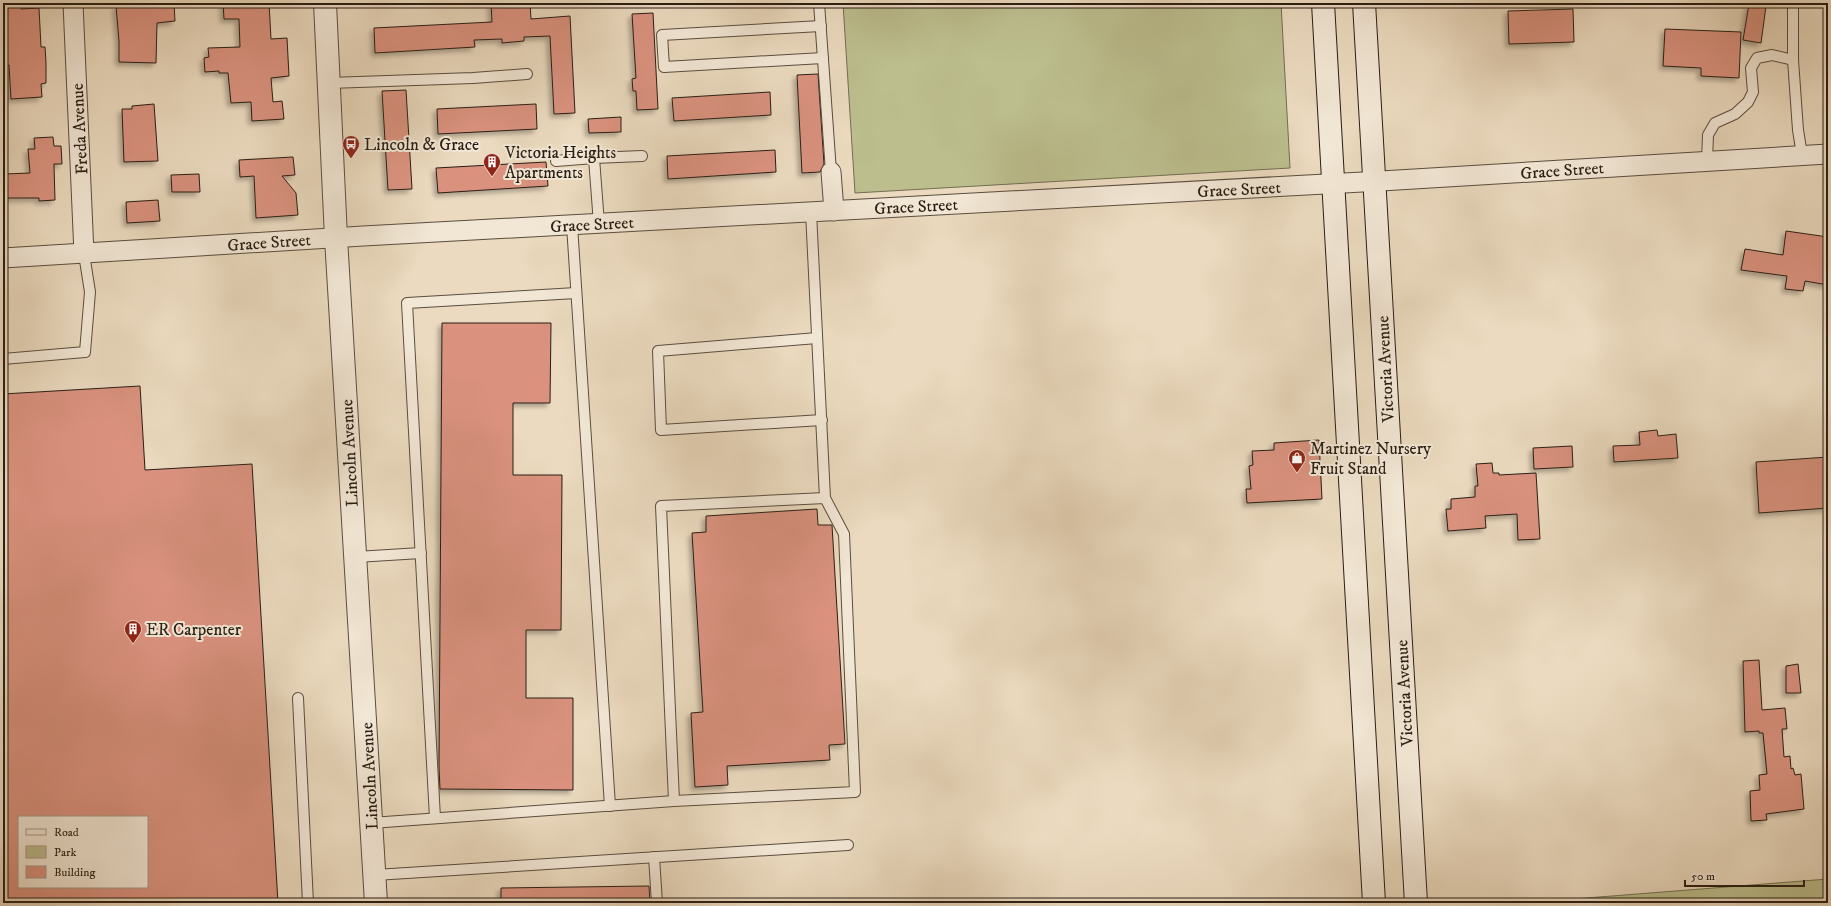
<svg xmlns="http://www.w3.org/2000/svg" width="1831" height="906" viewBox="0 0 1831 906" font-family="'IM FELL DW Pica',serif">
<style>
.green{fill:#bcbe8e;stroke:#726e51}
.building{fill:#da927f;stroke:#291e14;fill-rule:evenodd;filter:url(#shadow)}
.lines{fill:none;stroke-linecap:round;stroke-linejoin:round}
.service-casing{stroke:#5a4d3f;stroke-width:12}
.minor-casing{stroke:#5a4d3f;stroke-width:21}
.tertiary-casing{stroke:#5a4d3f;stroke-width:24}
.secondary-casing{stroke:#291e14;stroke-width:24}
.service{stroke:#f2e7d5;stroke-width:10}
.minor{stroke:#f2e7d5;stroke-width:19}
.tertiary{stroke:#f2e7d5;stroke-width:22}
.secondary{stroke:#f2e7d5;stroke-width:22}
.labels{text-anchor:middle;stroke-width:4;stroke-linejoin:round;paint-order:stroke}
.street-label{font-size:17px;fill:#291e14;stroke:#f2e7d5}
.poi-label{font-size:17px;fill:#291e14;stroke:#f2e7d5;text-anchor:start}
</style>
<defs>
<filter id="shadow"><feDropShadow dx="-3.5" dy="3.5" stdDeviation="2" flood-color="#0004"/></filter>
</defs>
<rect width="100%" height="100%" fill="#ebdabf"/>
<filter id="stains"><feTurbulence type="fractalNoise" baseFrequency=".005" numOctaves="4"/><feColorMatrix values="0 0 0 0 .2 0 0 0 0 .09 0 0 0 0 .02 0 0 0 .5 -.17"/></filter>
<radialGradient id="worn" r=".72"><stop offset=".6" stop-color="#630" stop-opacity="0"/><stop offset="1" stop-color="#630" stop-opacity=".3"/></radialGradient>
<g class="green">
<polygon points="843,3 1281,3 1290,168 855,193"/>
<polygon points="1828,879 1828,903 1523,903"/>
</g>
<g class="building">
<polygon points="3,3 20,3 21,9 39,8 41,47 45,47 46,63 46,83 41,84 42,97 11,99 9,65 3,66"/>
<polygon points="140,3 174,3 175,21 157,23 156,63 119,62 119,41 116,6"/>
<polygon points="223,3 269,3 271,39 287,38 289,76 271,78 273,102 282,101 284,119 252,121 251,102 231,103 228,73 219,73 219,71 205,72 204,58 209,57 208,48 240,47 239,19 224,19"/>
<polygon points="491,3 530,3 531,19 570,16 575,113 554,114 550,36 524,37 524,41 502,43 502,39 474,40 475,47 375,53 374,28 492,22"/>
<polygon points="1749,4 1766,6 1761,43 1743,40"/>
<polygon points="1573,9 1574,42 1509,44 1508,11"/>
<polygon points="653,13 658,109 637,110 636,91 633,91 632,79 636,78 632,14"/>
<polygon points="1665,29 1741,32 1739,78 1701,76 1701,68 1663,66"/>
<polygon points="818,74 824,164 820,172 802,173 797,75"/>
<polygon points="406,90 412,189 388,190 382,91"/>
<polygon points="770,92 771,115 674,121 672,98"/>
<polygon points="154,104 158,161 124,162 122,109 132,109 132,106"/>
<polygon points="536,104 537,129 438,134 437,109"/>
<polygon points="621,117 621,132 589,133 588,119"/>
<polygon points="53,137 54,146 61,146 62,164 54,164 54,166 55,200 39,201 39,198 5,198 5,174 30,173 28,149 35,149 34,138"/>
<polygon points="775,150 776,172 668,179 667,156"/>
<polygon points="293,157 295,175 282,176 296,193 298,215 256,218 254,176 240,177 239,160"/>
<polygon points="546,162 548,186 438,193 436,168"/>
<polygon points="199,174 200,192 172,192 171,175"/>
<polygon points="158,200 160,221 127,223 126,202"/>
<polygon points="1786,231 1828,237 1828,285 1805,281 1803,291 1785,289 1787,276 1741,270 1745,249 1783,255"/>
<polygon points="442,323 551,323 550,403 513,403 513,475 562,475 561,630 526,630 526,698 573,698 573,790 440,789 439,767"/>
<path d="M140 386 145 470 252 464 278 903H3V394ZM19 817H147V887H19Z"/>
<polygon points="1657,430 1658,436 1676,434 1678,458 1614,462 1613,446 1640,445 1639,432"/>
<polygon points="1319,440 1322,499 1247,503 1246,489 1251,489 1249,466 1253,465 1252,451 1274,450 1274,443"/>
<polygon points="1572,446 1573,467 1534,469 1533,448"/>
<polygon points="1828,457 1828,508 1759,513 1756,462"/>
<polygon points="1492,463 1493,473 1499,473 1499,475 1536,473 1540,539 1518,540 1517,514 1485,516 1486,528 1448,531 1446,509 1451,509 1451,499 1475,497 1475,486 1478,486 1476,464"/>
<polygon points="817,509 818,525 832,525 845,744 829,745 830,760 727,766 728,785 695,787 691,713 703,712 692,533 706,532 706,516"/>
<polygon points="1759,660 1762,710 1785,708 1787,729 1782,729 1784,757 1790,756 1791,769 1793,768 1795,775 1801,774 1804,809 1766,814 1767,820 1751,821 1750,791 1760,790 1759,775 1767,774 1763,733 1759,733 1759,731 1745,732 1743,661"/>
<polygon points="1798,664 1801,693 1786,693 1786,666"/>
<polygon points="649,886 650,903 501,903 501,888"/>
</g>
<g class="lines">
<defs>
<g id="service">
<polyline points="819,3 831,172"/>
<polyline points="821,26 662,35 664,67 823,58"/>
<polyline points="1793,60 1793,3"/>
<polyline points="329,83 473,78 527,74"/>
<polyline points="556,161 594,158"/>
<polyline points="1707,161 1708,135 1715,123 1735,114 1748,102 1753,92 1751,68 1757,58 1772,55 1793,60 1798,130 1802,155"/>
<polyline points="811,212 825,498"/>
<polyline points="599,224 594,158 642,156"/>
<polyline points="572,225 610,806"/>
<polyline points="817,338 658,351 661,430 822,420"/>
<polyline points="3,359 85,352 90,292 84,254"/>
<polyline points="356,557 421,553"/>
<polyline points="298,698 308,903"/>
<polyline points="435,818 407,303 576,293"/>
<polyline points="371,823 674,801 855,792 844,534 825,498 661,506 674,801"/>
<polyline points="654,857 657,903"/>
<polyline points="375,875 848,845"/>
</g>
<g id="minor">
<polyline points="73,3 84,254"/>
<polyline points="831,172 834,211"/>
<polyline points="3,258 363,236 1381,181 1828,154"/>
</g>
<polyline id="tertiary" points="325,3 336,238 376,903"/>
<g id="secondary">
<polyline points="1323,3 1374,903"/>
<polyline points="1364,3 1416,903"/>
</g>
</defs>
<use href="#service" class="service-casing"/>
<use href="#minor" class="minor-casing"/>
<use href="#tertiary" class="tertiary-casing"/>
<use href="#secondary" class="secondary-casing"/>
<use href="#service" class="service"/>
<use href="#minor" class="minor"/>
<use href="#tertiary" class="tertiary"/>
<use href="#secondary" class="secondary"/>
</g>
<defs>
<symbol id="bus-pin" viewBox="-11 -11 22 30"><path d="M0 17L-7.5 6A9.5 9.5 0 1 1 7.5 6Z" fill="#8f2418" stroke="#f2e7d5"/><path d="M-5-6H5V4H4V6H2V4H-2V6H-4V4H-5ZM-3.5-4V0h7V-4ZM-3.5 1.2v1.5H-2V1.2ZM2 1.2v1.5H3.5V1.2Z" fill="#fff"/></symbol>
<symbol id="building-pin" viewBox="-11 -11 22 30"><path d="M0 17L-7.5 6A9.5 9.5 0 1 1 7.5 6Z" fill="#8f2418" stroke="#f2e7d5"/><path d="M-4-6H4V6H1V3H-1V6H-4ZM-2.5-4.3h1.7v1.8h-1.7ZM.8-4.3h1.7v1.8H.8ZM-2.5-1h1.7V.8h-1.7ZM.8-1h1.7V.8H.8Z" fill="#fff"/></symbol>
<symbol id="shop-pin" viewBox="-11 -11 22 30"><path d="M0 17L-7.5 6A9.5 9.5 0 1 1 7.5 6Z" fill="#8f2418" stroke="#f2e7d5"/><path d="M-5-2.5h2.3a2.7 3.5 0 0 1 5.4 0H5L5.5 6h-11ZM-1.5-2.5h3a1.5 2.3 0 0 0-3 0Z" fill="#fff"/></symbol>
</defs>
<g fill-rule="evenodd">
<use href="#bus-pin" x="341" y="134" width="20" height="27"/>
<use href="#building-pin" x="482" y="152" width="20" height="27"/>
<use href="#shop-pin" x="1287" y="448" width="20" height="27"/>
<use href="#building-pin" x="123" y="619" width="20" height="27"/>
</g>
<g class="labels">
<g class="street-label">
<text transform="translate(79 129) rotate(-93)" y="6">Freda Avenue</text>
<text transform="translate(1562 170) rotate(-4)" y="6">Grace Street</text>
<text transform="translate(1239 189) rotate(-3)" y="6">Grace Street</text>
<text transform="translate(916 206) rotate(-3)" y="6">Grace Street</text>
<text transform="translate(592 224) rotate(-3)" y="6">Grace Street</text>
<text transform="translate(269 242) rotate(-4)" y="6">Grace Street</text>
<text transform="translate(1385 369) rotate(-93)" y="6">Victoria Avenue</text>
<text transform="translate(349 453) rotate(-93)" y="6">Lincoln Avenue</text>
<text transform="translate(1404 693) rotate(-93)" y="6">Victoria Avenue</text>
<text transform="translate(369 776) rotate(-93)" y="6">Lincoln Avenue</text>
</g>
<g class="poi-label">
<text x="364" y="150">Lincoln &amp; Grace</text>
<text x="505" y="158">Victoria Heights<tspan x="505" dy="20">Apartments</tspan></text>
<text x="1310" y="454">Martinez Nursery<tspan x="1310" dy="20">Fruit Stand</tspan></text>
<text x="146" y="635">ER Carpenter</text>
</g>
</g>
<rect width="1831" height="906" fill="none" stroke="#ebdabf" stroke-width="16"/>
<rect x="4" y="4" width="1823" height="898" fill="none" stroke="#291e14" stroke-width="2"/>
<rect x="8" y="8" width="1815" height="890" fill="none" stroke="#291e14"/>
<rect x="18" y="816" width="130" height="72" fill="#f2e7d5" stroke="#a29788"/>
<rect x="26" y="829" width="20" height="6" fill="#f2e7d5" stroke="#a29788"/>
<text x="54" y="836" font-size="12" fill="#291e14">Road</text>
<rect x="26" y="846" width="20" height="12" fill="#bcbe8e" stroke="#a29788"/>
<text x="54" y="856" font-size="12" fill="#291e14">Park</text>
<rect x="26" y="866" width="20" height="12" fill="#da927f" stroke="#a29788"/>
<text x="54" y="876" font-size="12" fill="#291e14">Building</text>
<path d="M1685 880v6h119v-6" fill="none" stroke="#291e14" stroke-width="2"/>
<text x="1691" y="880" font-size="12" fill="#291e14" stroke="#f2e7d5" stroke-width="3" paint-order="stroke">50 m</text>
<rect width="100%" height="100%" filter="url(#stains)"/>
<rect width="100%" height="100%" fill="url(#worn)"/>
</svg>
